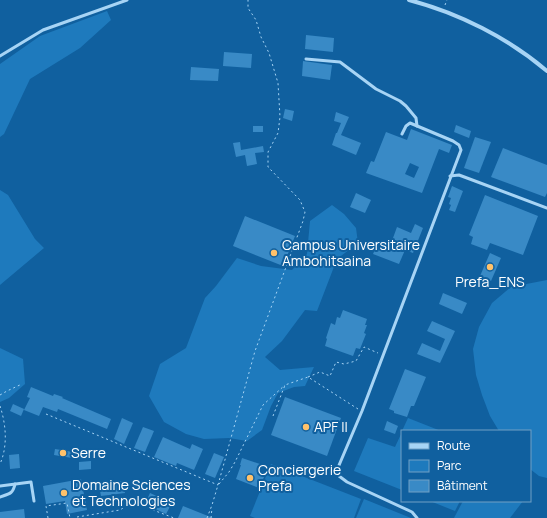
<svg xmlns="http://www.w3.org/2000/svg" width="547" height="518" viewBox="0 0 547 518" font-family="Manrope,sans-serif">
<style>
.green{fill:#1e7abd}
.building{fill:#398ac6;fill-rule:evenodd}
.lines{fill:none;stroke-linecap:round;stroke-linejoin:round}
.path{stroke:#a7d4f5;stroke-width:1;stroke-dasharray:2 3;stroke-linecap:butt}
.service{stroke:#a7d4f5;stroke-width:3}
.minor{stroke:#a7d4f5;stroke-width:4}
.poi-dot{fill:#ffc26b;stroke:#10609f;stroke-width:1.5}
.labels{text-anchor:middle;stroke-width:4;stroke-linejoin:round;paint-order:stroke}
.poi-label{font-size:14px;fill:#fff;stroke:#10609f;text-anchor:start}
</style>
<rect width="100%" height="100%" fill="#10609f"/>
<g class="green">
<polygon points="107,11 111,20 80,48 30,79 4,134 0,137 0,64 40,36"/>
<polygon points="0,190 8,195 35,239 44,248 0,285"/>
<polygon points="332,205 344,214 356,228 358,243 337,259 317,311 305,310 282,341 265,357 280,370 314,367 305,386 294,387 278,393 271,406 262,430 247,441 229,438 204,439 186,434 164,422 149,396 160,364 186,348 205,298 216,286 237,258 261,266 292,270 307,254 310,221"/>
<polygon points="547,280 547,478 539,476 530,469 530,431 499,431 490,416 482,395 476,375 473,349 479,327 492,303 511,287"/>
<polygon points="0,348 23,359 25,384 9,398 0,402"/>
<polygon points="408,418 441,431 402,431"/>
<polygon points="402,432 402,490 354,471 368,438 395,447"/>
<polygon points="271,464 361,499 354,518 255,518 250,516"/>
<polygon points="364,499 411,518 356,518"/>
<polygon points="430,501 460,501 455,511"/>
<polygon points="463,501 523,501 510,518 454,518"/>
</g>
<g class="building">
<polygon points="306,35 334,38 333,52 305,49"/>
<polygon points="224,52 252,54 251,68 223,66"/>
<polygon points="303,61 332,65 330,80 302,76"/>
<polygon points="191,67 219,69 218,81 190,80"/>
<polygon points="285,109 294,111 292,121 283,118"/>
<polygon points="336,112 349,117 341,135 361,143 356,155 332,145 336,133 337,133 341,123 334,121"/>
<polygon points="456,125 471,131 469,138 454,132"/>
<rect x="253" y="126" width="10" height="6"/>
<path d="M411 129 452 145 449 153 439 149 422 193 366 173 371 161 374 162 386 132 407 140ZM410 163 419 167 414 178 405 174Z"/>
<polygon points="475,137 491,142 479,173 464,168"/>
<polygon points="240,142 241,150 263,146 264,152 255,153 257,164 247,166 245,155 236,157 233,143"/>
<polygon points="503,148 547,165 547,193 545,197 491,177"/>
<polygon points="452,186 463,191 455,212 449,210 451,205 449,204 451,198 448,197"/>
<polygon points="356,193 371,200 365,213 350,207"/>
<polygon points="485,195 538,216 523,255 490,243 487,250 471,244 473,237 469,235"/>
<polygon points="245,216 295,236 283,266 233,246"/>
<polygon points="415,224 423,228 413,253 405,250 399,264 373,254 377,245 389,249 397,227 411,233"/>
<polygon points="490,253 501,258 491,281 480,276"/>
<polygon points="443,293 467,303 462,314 439,304"/>
<polygon points="343,310 367,319 365,325 367,325 364,333 366,334 360,349 356,348 353,356 325,346 327,339 326,338 331,323 335,325 337,317 340,318"/>
<polygon points="432,321 455,331 440,363 417,354 422,343 440,351 445,339 427,331"/>
<polygon points="405,369 426,377 414,406 411,406 407,417 394,413 394,411 389,409"/>
<polygon points="31,387 53,396 54,394 63,397 62,398 111,419 107,429 58,409 57,412 43,407 39,416 24,410 30,398 27,397"/>
<polygon points="285,397 341,418 327,456 271,435"/>
<polygon points="13,404 24,409 21,416 10,411"/>
<polygon points="122,418 133,423 124,444 114,439"/>
<polygon points="387,421 398,426 395,434 384,430"/>
<polygon points="143,427 154,431 145,452 134,448"/>
<polygon points="163,437 190,449 192,444 203,449 194,470 177,463 176,466 154,457"/>
<polygon points="55,449 73,452 72,458 54,455"/>
<polygon points="214,453 224,457 215,478 205,474"/>
<polygon points="19,454 20,468 10,469 9,455"/>
<polygon points="242,458 260,464 257,474 264,477 259,488 236,479 241,465 240,465"/>
<polygon points="91,461 91,469 79,470 79,462"/>
<polygon points="81,479 87,510 67,514 65,501 46,504 43,486"/>
<polygon points="123,481 125,493 101,496 99,485"/>
<polygon points="150,493 172,503 166,514 145,504"/>
<polygon points="183,506 213,518 178,518"/>
<polygon points="24,509 25,518 0,518 0,512"/>
</g>
<g class="lines">
<g class="path">
<polyline points="445,5 447,0"/>
<polyline points="308,377 320,372 330,376 336,362 344,364 356,361 364,347 378,353"/>
<polyline points="0,395 7,391 22,384"/>
<path d="M0 406C6 424 8 446 0 464"/>
<polyline points="46,414 218,485"/>
<polyline points="273,416 285,385 308,377 358,409"/>
<polyline points="219,484 229,472 235,462 263,405 285,385"/>
<polyline points="77,517 120,510 132,502 174,518"/>
<polyline points="48,518 46,506 67,503 70,518"/>
<polyline points="207,518 212,505 218,485 255,351 303,221 305,212 300,200 268,167 268,152 278,133 280,117 278,83 269,53 261,37 256,20 248,8 248,0"/>
<polyline points="211,518 212,508"/>
</g>
<g class="service">
<polyline points="0,56 43,30 127,0"/>
<polyline points="306,59 340,62 376,89 400,101 406,106 416,118 417,126"/>
<polyline points="402,134 406,126 410,123 453,141 459,145 461,150 362,411 337,470 339,476 347,482 412,512 417,518"/>
<polyline points="450,176 459,175 547,208"/>
<polyline points="0,486 31,482 34,501"/>
<path d="M0 497C9 494 13 494 15 484"/>
</g>
<path class="minor" d="M409 0C459 13 508 38 547 71"/>
</g>
<g class="poi-dot">
<circle cx="274" cy="253" r="4"/>
<circle cx="490" cy="267" r="4"/>
<circle cx="306" cy="427" r="4"/>
<circle cx="63" cy="453" r="4"/>
<circle cx="250" cy="478" r="4"/>
<circle cx="64" cy="493" r="4"/>
</g>
<g class="labels">
<g class="poi-label">
<text x="282" y="250">Campus Universitaire<tspan x="282" dy="16">Ambohitsaina</tspan></text>
<text x="490" y="287" text-anchor="middle">Prefa_ENS</text>
<text x="314" y="432">APF II</text>
<text x="71" y="458">Serre</text>
<text x="258" y="475">Conciergerie<tspan x="258" dy="16">Prefa</tspan></text>
<text x="72" y="490">Domaine Sciences<tspan x="72" dy="16">et Technologies</tspan></text>
</g>
</g>
<rect x="401" y="430" width="130" height="72" fill="#10609f" stroke="#70a0c5"/>
<rect x="409" y="443" width="20" height="6" fill="#a7d4f5" stroke="#70a0c5"/>
<text x="437" y="450" font-size="12" fill="#ffffff">Route</text>
<rect x="409" y="460" width="20" height="12" fill="#1e7abd" stroke="#70a0c5"/>
<text x="437" y="470" font-size="12" fill="#ffffff">Parc</text>
<rect x="409" y="480" width="20" height="12" fill="#398ac6" stroke="#70a0c5"/>
<text x="437" y="490" font-size="12" fill="#ffffff">Bâtiment</text>
</svg>
